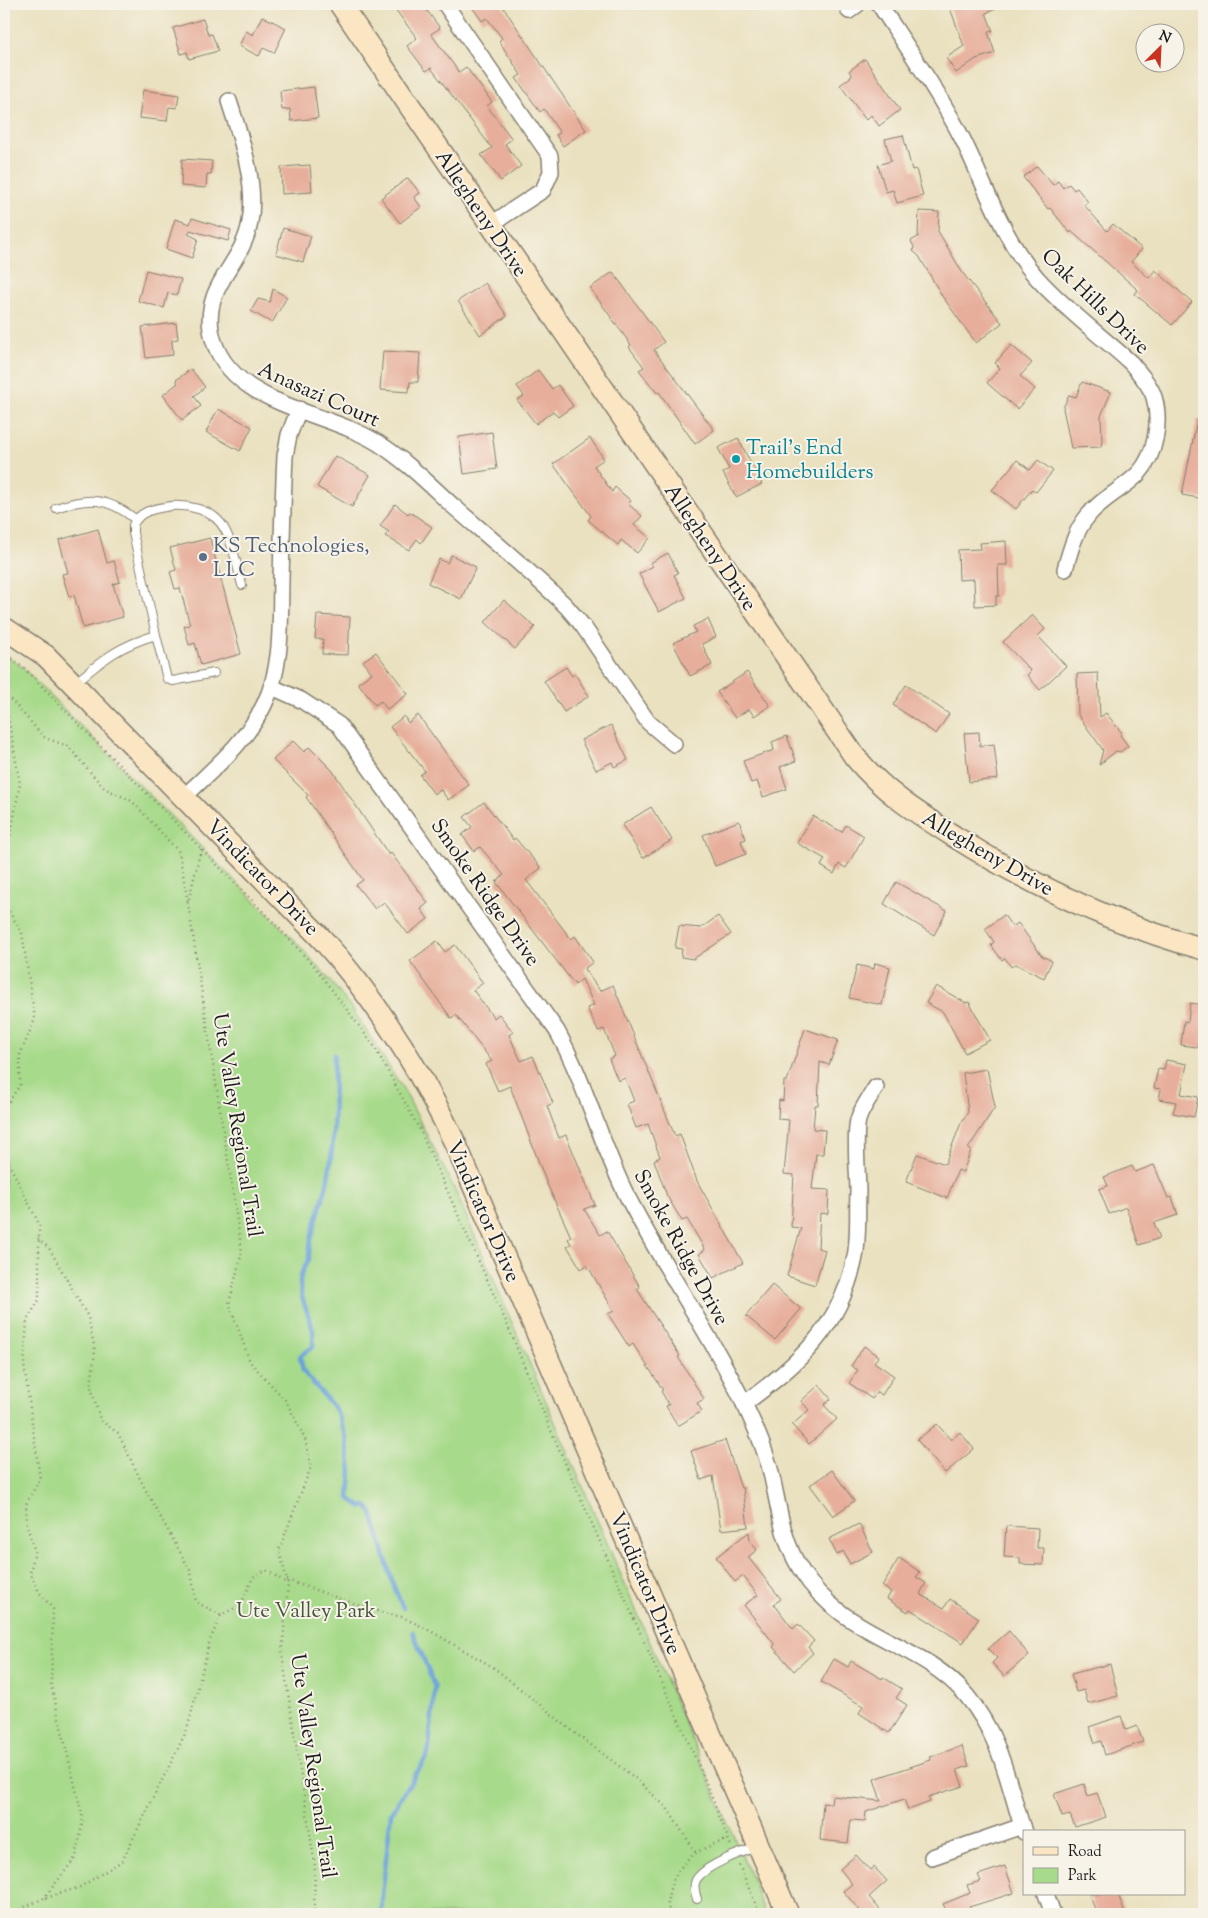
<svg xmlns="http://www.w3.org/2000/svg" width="1208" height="1918" viewBox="0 0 1208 1918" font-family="'Sorts Mill Goudy',serif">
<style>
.green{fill:#a7da8a;stroke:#627b53}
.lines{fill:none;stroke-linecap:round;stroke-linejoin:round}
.stream{stroke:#6ba2d9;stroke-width:4.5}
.building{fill:#e7af9b}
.lane-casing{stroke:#837e6e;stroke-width:10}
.street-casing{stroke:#837e6e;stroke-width:18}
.secondary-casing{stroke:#837e6e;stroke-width:24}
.path{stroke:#837e6e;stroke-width:2.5;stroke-dasharray:1 4;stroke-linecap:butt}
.lane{stroke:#fff;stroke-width:8}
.street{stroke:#fff;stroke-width:15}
.secondary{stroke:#fbe6c4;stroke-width:21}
.culture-dot{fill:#0f9aa8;stroke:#f7f3e8;stroke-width:2}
.service-dot{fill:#5c6f8a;stroke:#f7f3e8;stroke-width:2}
.labels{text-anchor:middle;stroke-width:4;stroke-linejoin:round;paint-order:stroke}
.street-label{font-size:21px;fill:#1c1c1c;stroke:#f7f3e8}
.culture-label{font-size:21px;fill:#0d838f;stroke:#f7f3e8;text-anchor:start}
.service-label{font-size:21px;fill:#4e5e75;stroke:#f7f3e8;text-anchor:start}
.park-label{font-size:21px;fill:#46553d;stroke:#f7f3e8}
</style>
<rect width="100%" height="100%" fill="#f7f3e8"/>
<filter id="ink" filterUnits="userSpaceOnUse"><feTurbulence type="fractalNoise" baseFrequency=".02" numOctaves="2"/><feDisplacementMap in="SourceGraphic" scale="10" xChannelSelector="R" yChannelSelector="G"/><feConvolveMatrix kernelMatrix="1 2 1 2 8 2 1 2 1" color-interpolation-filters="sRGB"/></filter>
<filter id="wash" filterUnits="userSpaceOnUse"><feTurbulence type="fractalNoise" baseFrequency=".0096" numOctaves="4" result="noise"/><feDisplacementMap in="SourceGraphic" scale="20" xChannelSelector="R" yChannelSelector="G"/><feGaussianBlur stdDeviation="1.12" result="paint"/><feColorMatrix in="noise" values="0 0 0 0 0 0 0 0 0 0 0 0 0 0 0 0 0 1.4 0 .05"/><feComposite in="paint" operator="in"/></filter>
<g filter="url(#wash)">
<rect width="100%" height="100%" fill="#eae1c0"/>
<polygon class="green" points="4,654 22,667 295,941 324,973 353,1010 405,1092 454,1188 752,1879 765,1914 4,1914"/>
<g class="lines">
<g class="stream">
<path d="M334 1055C333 1095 336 1138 328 1178 324 1204 308 1234 309 1260 289 1284 308 1306 313 1331 314 1336 313 1342 313 1347L300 1356 303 1371 336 1410 346 1437 351 1471 349 1498 361 1507 367 1506 372 1513 393 1584 403 1608"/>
<polyline points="382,1914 382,1896 391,1813 428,1755 435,1688 413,1632"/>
</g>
</g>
<g id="blocks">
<g class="building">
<polygon points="391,4 422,4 440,28 431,34 459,72 466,67 492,102 487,106 512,139 505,144 521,166 501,181 481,155 492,148 431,68 426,71 407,46 417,38"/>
<polygon points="470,4 501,4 586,130 563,146 556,135 560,133 544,109 540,112 516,78 521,75 499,41 502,38 487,18 482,21"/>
<polygon points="963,4 1009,4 986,13 993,31 988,32 995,53 976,59 956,73 946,58 964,46 950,8"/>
<polygon points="262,16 286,28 274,53 263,48 259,56 239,46 246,31 253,35"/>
<polygon points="203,19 208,35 212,34 218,51 189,59 187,52 181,54 173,28"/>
<polygon points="865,59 900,110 879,126 871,115 866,120 840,85 852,76 849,71"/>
<polygon points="314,87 318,118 291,121 290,109 282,110 280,91"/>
<polygon points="143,90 179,95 177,108 169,107 167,121 139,118"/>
<polygon points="903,135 912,170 916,169 923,196 897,203 893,190 886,192 878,165 891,161 885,139"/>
<polygon points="182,159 212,161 211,174 207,174 206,188 181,186"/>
<polygon points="310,165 312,192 282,194 281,167"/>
<polygon points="1037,166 1053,185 1058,181 1063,188 1069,184 1074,190 1077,188 1088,202 1084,205 1107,231 1113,224 1142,249 1131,262 1149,278 1155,270 1192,302 1172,325 1135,294 1138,290 1071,231 1070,233 1050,208 1048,209 1023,177"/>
<polygon points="408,178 420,193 414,197 421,207 400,223 381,198"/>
<polygon points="919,211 939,212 938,231 962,272 1002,323 976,343 942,296 919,256 913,251 914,247 911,241 918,237"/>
<polygon points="192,218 231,230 228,241 190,230 188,234 198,239 192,258 166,249 175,219 190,224"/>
<polygon points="283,228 311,236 303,262 276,254"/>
<polygon points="146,270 181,279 177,295 168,293 164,308 138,301"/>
<polygon points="613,272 664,342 654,350 714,430 695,444 659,392 657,393 639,370 644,367 629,347 631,345 590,288"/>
<polygon points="485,283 507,316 480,335 458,301"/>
<polygon points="273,289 287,297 272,323 251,311 258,299 270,302"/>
<polygon points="176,323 178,339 172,340 173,355 146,358 142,327"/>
<polygon points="1011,345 1032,363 1020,376 1035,389 1017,409 987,383 1000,368 995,363"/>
<polygon points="383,351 420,353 418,382 410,382 409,392 380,390"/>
<polygon points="191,369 205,387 194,396 201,406 182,420 163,395 178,383 176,380"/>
<polygon points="538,370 552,389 558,385 573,406 558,417 553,411 536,424 517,400 524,396 517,386"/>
<polygon points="1082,382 1111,392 1101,416 1102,440 1101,447 1071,448 1063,408 1069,395 1076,397"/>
<polygon points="218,409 252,427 240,451 206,432"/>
<polygon points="1197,420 1204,421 1204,499 1182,495"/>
<polygon points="492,432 497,469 464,474 459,437"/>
<polygon points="590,438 604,459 594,466 612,492 615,487 631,501 628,504 642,516 634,525 650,538 637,553 621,540 618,545 588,520 591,516 553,464"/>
<polygon points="738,438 762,484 736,497 723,473 729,469 718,448"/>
<polygon points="335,456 370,475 352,507 317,487"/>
<polygon points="1017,460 1030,470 1038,460 1053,471 1036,492 1032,489 1016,509 992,490"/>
<polygon points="395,504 408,514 410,512 432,527 421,543 417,539 409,550 385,536 389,532 380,526"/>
<polygon points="98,529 107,563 114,561 120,582 113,584 123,617 83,628 74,595 69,597 62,574 68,573 59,540"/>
<polygon points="210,538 241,654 201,665 195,643 189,645 184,626 190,625 180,588 175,589 170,572 176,570 170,548"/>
<polygon points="1006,541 1007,565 998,565 999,596 996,596 996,605 975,606 974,579 959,580 958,550 981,549 980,543"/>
<polygon points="668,553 678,573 674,575 686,598 659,612 639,574 653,566 650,563"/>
<polygon points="451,555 476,567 461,599 428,583 439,559 447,563"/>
<polygon points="504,600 535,627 515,649 485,622"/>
<polygon points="317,615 350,617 348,655 322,654 323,639 315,639"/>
<polygon points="1032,615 1045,629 1038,636 1066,666 1040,690 1027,675 1031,671 1003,642"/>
<polygon points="708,619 716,637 702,644 712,665 690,676 673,643 696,632 693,626"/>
<polygon points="376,652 408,694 387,709 381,701 375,705 358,683 372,673 363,661"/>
<polygon points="566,667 572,676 575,674 589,696 564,712 544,681"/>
<polygon points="747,672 770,706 754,716 749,709 735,718 717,692"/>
<polygon points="1098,673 1100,717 1106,713 1122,733 1120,735 1128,746 1120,752 1116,751 1099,765 1103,750 1078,715 1077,674"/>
<polygon points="906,685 949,714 936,734 893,705"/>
<polygon points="418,715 469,785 448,800 441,790 434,794 420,775 425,771 390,727 404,716 408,723"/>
<polygon points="611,725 628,760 614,767 612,762 596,770 581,740"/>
<polygon points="979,732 980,746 994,744 998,779 969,782 964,733"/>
<polygon points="787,736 796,761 780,767 787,789 763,797 757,781 751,783 743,761 774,750 772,742"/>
<polygon points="293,741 304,752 309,747 332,770 389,855 391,853 428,903 421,909 428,919 408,934 384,902 375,909 356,885 363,880 306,797 308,795 273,760"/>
<polygon points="484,802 513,840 515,838 541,868 526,880 571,939 575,936 593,962 584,969 600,991 613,985 675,1136 680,1134 697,1181 743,1263 713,1278 699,1254 705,1250 700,1241 687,1219 682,1221 667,1196 654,1160 660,1157 648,1124 636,1128 627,1104 634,1101 625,1078 618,1081 609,1059 615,1056 604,1029 598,1031 587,1008 594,1005 582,979 575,985 496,882 504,875 480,847 474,851 462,835 472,827 464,817"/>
<polygon points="651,807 672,840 643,858 622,825"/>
<polygon points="813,816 842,832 846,825 864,836 846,868 839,864 834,874 821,866 825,859 797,843"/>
<polygon points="739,821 746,839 741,841 746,854 715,866 703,835"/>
<polygon points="896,882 947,911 934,935 884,904"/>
<polygon points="1004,915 1012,927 1018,923 1042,956 1052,961 1044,978 1015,964 1011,967 1005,958 1002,960 991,945 994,942 985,929"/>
<polygon points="718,916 731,934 693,959 681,957 682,949 675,948 679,926 701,928"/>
<polygon points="437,941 445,952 455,945 483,983 473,990 494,1018 499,1014 513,1032 509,1035 521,1061 533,1056 553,1103 547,1106 559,1138 566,1135 595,1205 584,1209 600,1235 607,1231 640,1287 637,1289 680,1356 678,1357 704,1399 697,1403 702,1411 678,1426 666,1406 669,1405 661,1391 663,1390 633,1344 629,1347 608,1314 614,1311 587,1265 581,1269 567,1246 571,1244 568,1239 571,1237 547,1184 510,1086 498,1091 486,1064 492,1061 456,1015 451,1018 410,961"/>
<polygon points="875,963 890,967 882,1005 849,998 857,965 874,969"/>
<polygon points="936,986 966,1003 969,1002 990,1040 965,1053 943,1012 926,1003"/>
<polygon points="1190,1003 1204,1005 1204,1048 1181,1045 1184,1021 1188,1022"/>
<polygon points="805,1029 838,1040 829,1065 820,1062 818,1105 815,1105 813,1129 825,1130 823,1154 816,1154 812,1189 829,1190 828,1214 820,1213 818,1248 825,1250 815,1285 787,1276 801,1228 791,1227 794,1175 784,1174 789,1120 778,1119 779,1100 783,1101 784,1081 787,1081"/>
<polygon points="1166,1060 1187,1064 1181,1094 1198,1097 1194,1117 1173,1113 1176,1102 1159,1099 1161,1089 1154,1088 1158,1069 1164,1070"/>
<polygon points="987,1069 995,1107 968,1149 971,1150 963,1172 958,1170 947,1198 906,1182 917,1154 945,1164 961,1123 968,1112 963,1073"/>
<polygon points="1154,1165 1168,1198 1172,1197 1178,1215 1154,1223 1160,1238 1139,1245 1126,1207 1109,1214 1099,1189 1108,1186 1104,1177 1132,1166 1135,1172"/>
<polygon points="772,1285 801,1309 775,1340 746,1316"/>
<polygon points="864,1346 879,1356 874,1362 894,1376 882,1395 877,1392 872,1399 849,1383 858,1370 851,1366"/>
<polygon points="819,1385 831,1399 824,1405 837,1419 809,1444 792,1425 809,1410 801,1401"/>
<polygon points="937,1424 951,1440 960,1432 974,1449 945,1473 917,1440"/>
<polygon points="725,1440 741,1488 743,1488 748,1527 721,1530 713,1476 701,1480 691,1451"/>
<polygon points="832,1470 854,1501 833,1516 810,1485"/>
<polygon points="859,1524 873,1552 850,1564 843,1551 837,1555 829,1539"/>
<polygon points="1006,1526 1038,1528 1037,1548 1044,1548 1043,1565 1020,1564 1020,1558 1004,1557"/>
<polygon points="749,1532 750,1541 757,1550 748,1557 781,1599 774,1604 793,1629 798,1624 814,1641 808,1647 813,1653 794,1671 773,1647 775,1645 744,1605 758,1595 743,1576 735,1582 716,1557"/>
<polygon points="899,1558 920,1572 916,1577 926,1583 920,1594 944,1608 950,1599 979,1618 963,1643 910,1609 908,1612 887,1599 891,1592 882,1586"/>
<polygon points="1009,1631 1029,1655 1004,1676 992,1663 997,1658 988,1649"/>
<polygon points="834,1659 848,1667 851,1661 882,1679 883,1677 902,1689 896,1698 907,1705 889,1733 859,1713 863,1706 821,1682"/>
<polygon points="1110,1664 1118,1696 1088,1704 1084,1690 1076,1692 1071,1674"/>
<polygon points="1121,1716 1126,1730 1137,1726 1143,1742 1105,1755 1101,1741 1095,1743 1089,1727"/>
<polygon points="962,1746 969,1766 957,1770 963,1786 928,1797 930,1802 908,1810 904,1799 866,1812 865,1821 851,1820 848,1843 820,1840 823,1803 831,1804 832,1796 881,1801 874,1779 931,1760 930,1757"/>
<polygon points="1084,1784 1088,1796 1097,1793 1106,1817 1075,1827 1070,1815 1062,1817 1054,1794"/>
<polygon points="856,1855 870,1870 874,1867 887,1881 869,1897 884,1914 863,1914 843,1891 852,1884 840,1869"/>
<polygon points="1005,1866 1014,1893 969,1907 972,1914 948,1914 943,1904 970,1893 967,1885 981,1881 978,1875"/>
<polygon points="1089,1894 1118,1894 1125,1914 1097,1914"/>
</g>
</g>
</g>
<g filter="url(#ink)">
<use href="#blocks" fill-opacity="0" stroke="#837e6e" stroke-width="1"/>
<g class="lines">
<defs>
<g id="lane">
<path d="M56 508C89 497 107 497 135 519"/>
<polyline points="156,635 167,679 173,681 214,673"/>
<path d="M75 683C105 658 119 646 156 635L133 533V525C139 512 152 509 165 507 185 503 215 509 225 530 234 546 237 567 242 585"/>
<path d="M697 1899C695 1893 693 1886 696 1880 705 1865 742 1852 758 1847"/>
</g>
<g id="street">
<polyline points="445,4 550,156 551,172 543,190 490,225"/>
<path d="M879 4C907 47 937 90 961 136 985 183 1002 239 1038 279 1065 309 1100 335 1131 363 1139 373 1150 384 1154 397 1161 421 1156 454 1139 473 1124 489 1100 499 1087 517 1075 531 1070 552 1065 569"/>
<polyline points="849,11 858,4"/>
<path d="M229 101C241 139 257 182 250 222 243 264 204 284 211 330 224 405 323 409 378 443 405 460 429 484 453 506 491 539 530 571 566 606L583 626 648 722 674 744"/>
<path d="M272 687 301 700 339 725 557 1031C585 1082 599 1138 624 1190 664 1270 718 1343 754 1425 760 1438 765 1452 769 1465 779 1502 780 1537 801 1570 843 1638 920 1640 967 1696 1002 1739 1007 1781 1024 1832"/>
<path d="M185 796C214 768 246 742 264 705 283 667 280 622 281 581 282 539 283 498 285 456L289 435 299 409"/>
<path d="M744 1404C799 1363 841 1327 855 1257 859 1236 857 1214 858 1192 858 1175 854 1135 858 1120 861 1109 870 1097 876 1087"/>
<polyline points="932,1857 1022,1826"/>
<polyline points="1046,1894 1053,1914"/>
</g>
<g id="secondary">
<path d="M340 4 855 757C885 793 916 812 955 837 1033 886 1116 925 1204 949"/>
<path d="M4 628 46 656 322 939C377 1001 420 1069 455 1143L788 1914"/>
</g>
</defs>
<use href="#lane" class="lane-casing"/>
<use href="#street" class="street-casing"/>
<use href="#secondary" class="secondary-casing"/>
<g class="path">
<polyline points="4,653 23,667 279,928 314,966 374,1046 419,1128 507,1324 549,1426 705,1780 731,1846"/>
<polyline points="4,692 45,738 68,746 104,788 132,801 179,852 188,902"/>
<polyline points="201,849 188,903 242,1252 229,1303 250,1362 286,1401 305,1439 311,1467 279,1550 288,1584 282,1654 315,1866 314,1914"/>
<polyline points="4,870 20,784 4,694"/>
<polyline points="4,903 22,933 35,1019 20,1055 20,1085 4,1109"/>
<polyline points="4,1154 39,1224 39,1300 27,1320 24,1365 40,1479 26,1504 27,1526 35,1552 30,1572 39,1592 53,1609 51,1685 83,1819 76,1857 44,1898 10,1914"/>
<polyline points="38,1239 49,1248 88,1317 95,1350 91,1387 100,1420 118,1433 144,1487 191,1572 196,1602 221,1615"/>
<polyline points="287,1580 372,1610 402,1617 427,1629 493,1667 575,1733 635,1778 667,1808 696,1853"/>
<polyline points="739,1865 760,1914"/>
<polyline points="46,1898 80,1887 122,1861 187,1730 210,1640 221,1615 241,1605 253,1577 266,1570 288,1584"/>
<path d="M670 1914C662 1894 678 1864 696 1853 705 1847 718 1843 728 1839"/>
</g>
<use href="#lane" class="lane"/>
<use href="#street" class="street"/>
<use href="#secondary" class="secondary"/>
</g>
</g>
<circle class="culture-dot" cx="736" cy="459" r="5"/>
<circle class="service-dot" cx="203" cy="557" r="5"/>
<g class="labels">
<g class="street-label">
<text transform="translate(482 213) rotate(56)" y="7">Allegheny Drive</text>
<text transform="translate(1096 301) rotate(44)" y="7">Oak Hills Drive</text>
<text transform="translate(319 394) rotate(24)" y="7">Anasazi Court</text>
<text transform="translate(711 547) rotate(56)" y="7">Allegheny Drive</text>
<text transform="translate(988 853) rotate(30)" y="7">Allegheny Drive</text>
<text transform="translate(263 877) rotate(46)" y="7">Vindicator Drive</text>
<text transform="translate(486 892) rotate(55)" y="7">Smoke Ridge Drive</text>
<text transform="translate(238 1125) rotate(81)" y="7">Ute Valley Regional Trail</text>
<text transform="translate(484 1211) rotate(66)" y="7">Vindicator Drive</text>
<text transform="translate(682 1247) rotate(61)" y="7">Smoke Ridge Drive</text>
<text transform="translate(646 1583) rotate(67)" y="7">Vindicator Drive</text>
<text transform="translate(314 1766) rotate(82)" y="7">Ute Valley Regional Trail</text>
</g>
<g class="culture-label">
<text x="746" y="454">Trail's End<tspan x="746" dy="24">Homebuilders</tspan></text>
</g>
<g class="service-label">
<text x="213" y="552">KS Technologies,<tspan x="213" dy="24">LLC</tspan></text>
</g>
<g class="park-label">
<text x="306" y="1617">Ute Valley Park</text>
</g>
</g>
<rect width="1208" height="1918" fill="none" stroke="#f7f3e8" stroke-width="20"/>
<rect x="1023" y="1830" width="162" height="65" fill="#f7f3e8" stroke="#9f9d96"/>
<rect x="1033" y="1847" width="25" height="8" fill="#fbe6c4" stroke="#9f9d96"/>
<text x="1068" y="1856" font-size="15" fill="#1c1c1c">Road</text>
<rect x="1033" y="1868" width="25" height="15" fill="#a7da8a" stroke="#9f9d96"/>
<text x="1068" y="1880" font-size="15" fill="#1c1c1c">Park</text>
<g transform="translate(1160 48) rotate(24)"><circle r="24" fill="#f7f3e8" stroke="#9f9d96"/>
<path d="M0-4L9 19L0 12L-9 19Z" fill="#c8321e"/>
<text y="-8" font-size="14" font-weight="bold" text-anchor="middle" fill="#1c1c1c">N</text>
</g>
</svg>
